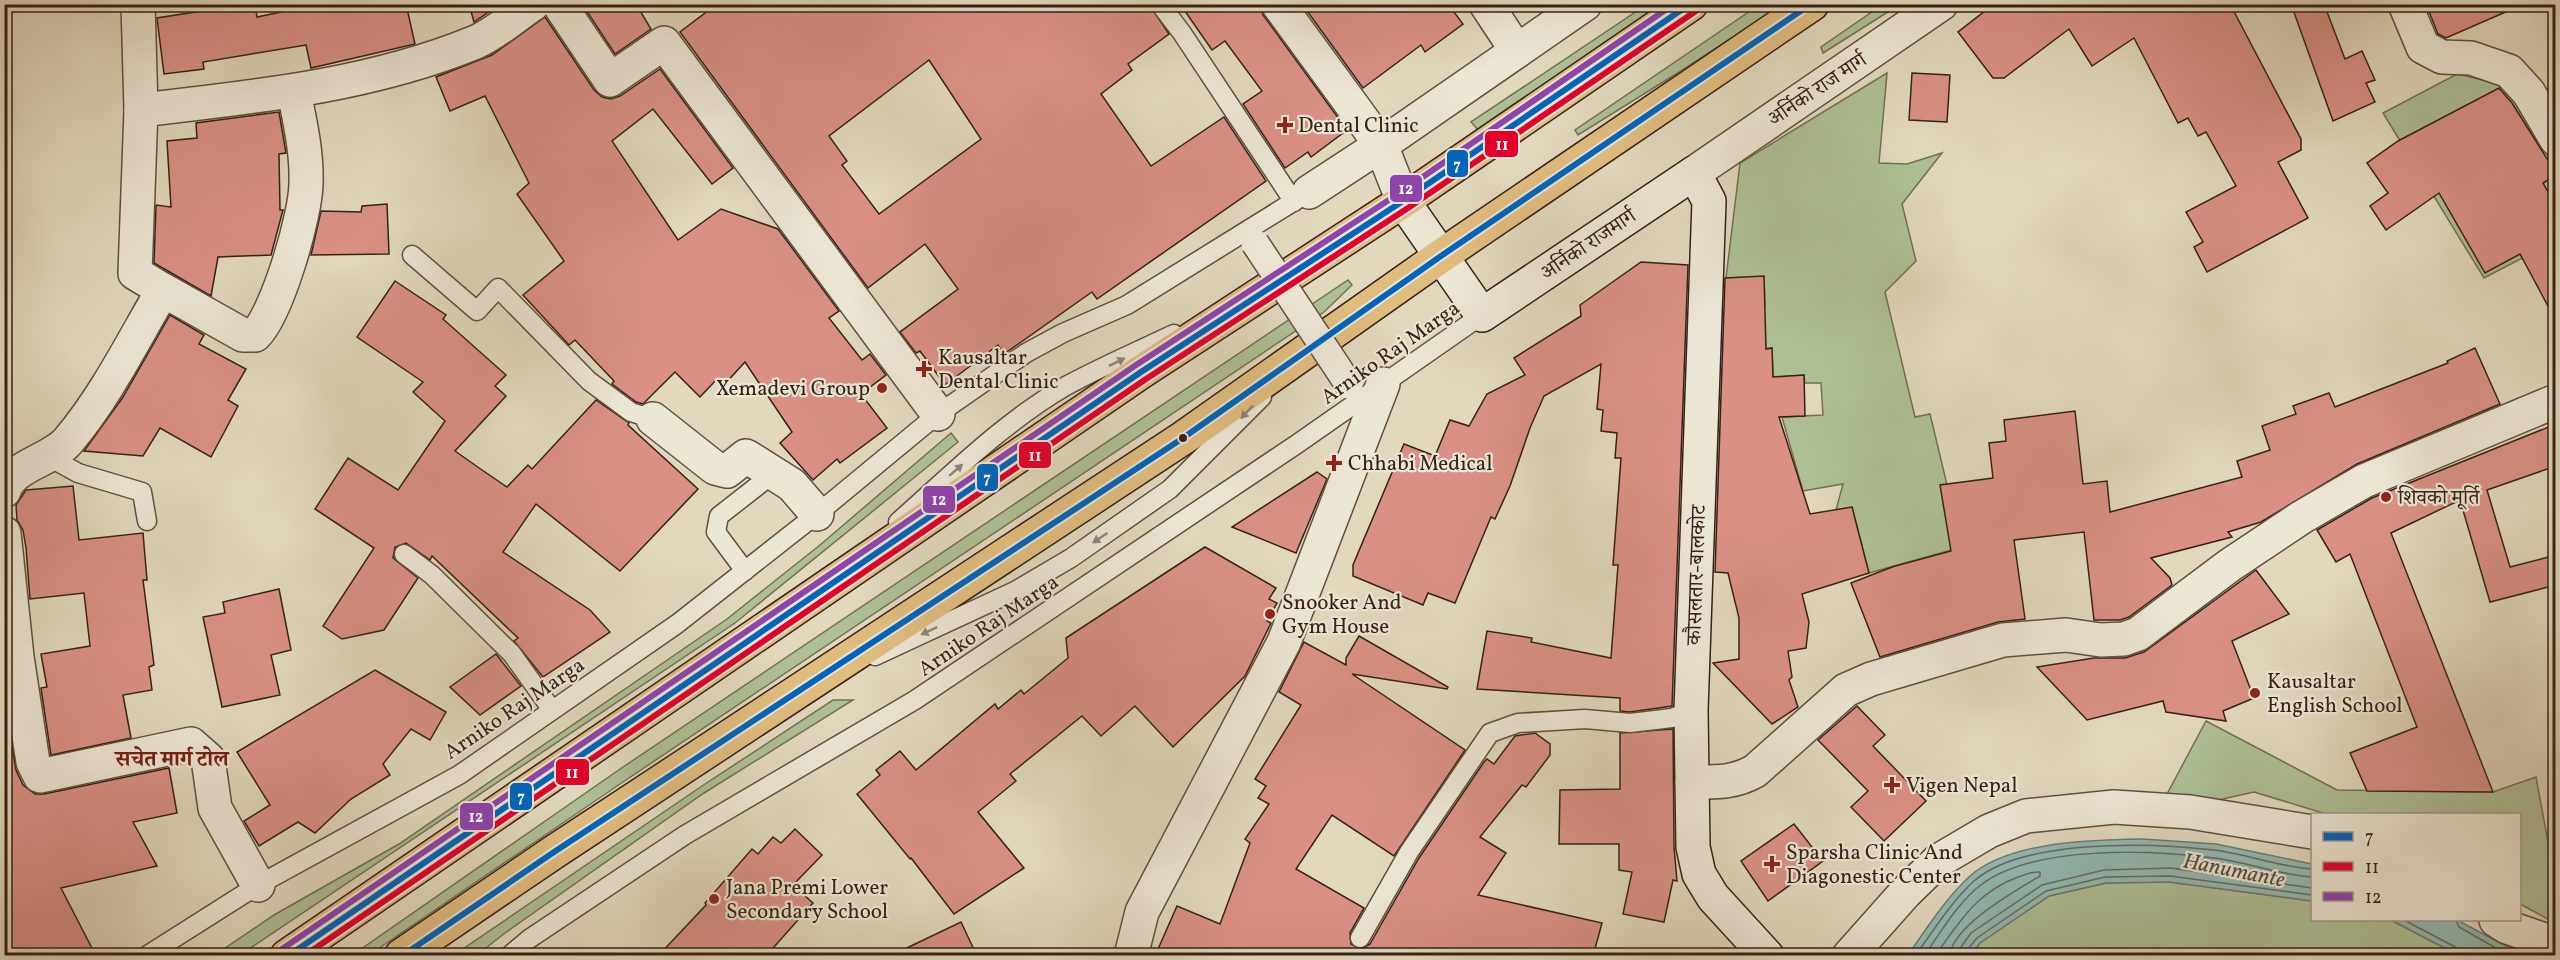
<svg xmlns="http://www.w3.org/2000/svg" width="2560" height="960" viewBox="0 0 2560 960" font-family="Vollkorn,'Noto Serif Devanagari',serif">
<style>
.green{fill:#aebf95;stroke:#727056;stroke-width:1.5}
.water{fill:#94b9b3;stroke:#6e7c75;stroke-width:1.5}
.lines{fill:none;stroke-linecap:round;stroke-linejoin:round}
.shore{stroke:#646d66;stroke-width:1.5}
.building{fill:#da9085;stroke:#352118;stroke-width:1.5;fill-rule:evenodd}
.service-casing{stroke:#604f42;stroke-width:21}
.minor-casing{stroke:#604f42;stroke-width:36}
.secondary-casing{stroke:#352118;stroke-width:36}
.trunk-casing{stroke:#352118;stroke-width:36}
.service{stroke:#ece6d5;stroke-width:18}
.minor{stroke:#ece6d5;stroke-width:33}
.secondary{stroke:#ece6d5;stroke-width:33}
.trunk{stroke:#e0bc7f;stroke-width:33}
.pedestrian-bridge-casing{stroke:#604f42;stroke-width:30;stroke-linecap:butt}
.pedestrian-bridge{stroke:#ece6d5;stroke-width:27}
.bus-1-casing{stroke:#ece6d5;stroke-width:10}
.bus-2-casing{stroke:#ece6d5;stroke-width:10}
.bus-3-casing{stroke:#ece6d5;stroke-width:10}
.bus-1{stroke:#0065bd;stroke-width:6}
.bus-2{stroke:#e4002b;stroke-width:6}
.bus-3{stroke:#8e44ad;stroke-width:6}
.oneway{fill:#908476}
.poi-dot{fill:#8f2418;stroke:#ece6d5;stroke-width:2}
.bus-dot{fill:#352118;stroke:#ece6d5;stroke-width:2}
.labels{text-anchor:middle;stroke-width:4.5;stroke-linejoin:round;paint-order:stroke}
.street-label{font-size:21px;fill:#352118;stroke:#ece6d5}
.poi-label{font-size:21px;fill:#352118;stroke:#ece6d5;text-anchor:start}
.neighbourhood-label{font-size:22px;font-weight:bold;fill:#7a1f14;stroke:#ece6d5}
.water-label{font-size:22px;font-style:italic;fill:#524f46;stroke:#ece6d5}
.line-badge{stroke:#ece6d5;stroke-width:2}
.badge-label{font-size:16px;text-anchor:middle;font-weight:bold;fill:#fff}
</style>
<rect width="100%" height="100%" fill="#e1d8be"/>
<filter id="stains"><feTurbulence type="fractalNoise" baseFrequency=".00333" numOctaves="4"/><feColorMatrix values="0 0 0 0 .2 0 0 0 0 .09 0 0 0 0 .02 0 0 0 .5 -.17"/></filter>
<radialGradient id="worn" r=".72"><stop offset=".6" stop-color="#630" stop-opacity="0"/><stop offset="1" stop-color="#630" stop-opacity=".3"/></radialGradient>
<g class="green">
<polygon points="1646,5 1665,5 1478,130 1471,122"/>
<polygon points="1759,5 1782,5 1684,69 1578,135 1575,130"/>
<polygon points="1882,5 1899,5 1823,53 1821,47"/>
<polygon points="1887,73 1879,163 1907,164 1942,153 1902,204 1916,261 1885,292 1915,417 1930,414 1962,547 1869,573 1852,507 1836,510 1843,484 1803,491 1782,417 1823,415 1821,383 1805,383 1804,375 1773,377 1772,348 1724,351 1765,305 1764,277 1726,278 1740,163"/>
<polygon points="2457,74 2505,85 2555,167 2555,241 2484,278 2383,113"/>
<polygon points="1348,280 1352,285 1324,312 623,782 369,955 351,956 623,767"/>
<polygon points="951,433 958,442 735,623 240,955 215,955 274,915 399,844 727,619 820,545"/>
<polygon points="833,700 853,700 704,793 505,933 477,955 454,955 702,786"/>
<polygon points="2206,721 2337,790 2493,792 2536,777 2555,880 2555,923 2520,904 2520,814 2326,814 2254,792 2196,805 2167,794"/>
<polygon points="2170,882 2312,901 2312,920 2391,920 2458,955 1971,956 1980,943 2049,896 2106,883"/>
</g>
<g class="water">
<path d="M2143 839 2216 844 2312 864V901L2169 882 2106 883 2049 896 1980 943 1971 955H1908C1927 928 1945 899 1970 876 2010 841 2093 840 2143 839Z"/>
<polygon points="2391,920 2457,920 2523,955 2458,955"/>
</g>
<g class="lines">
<g class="shore">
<polyline points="2404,920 2457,948 2460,956"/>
<polyline points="2456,920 2459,927 2510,956"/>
<path d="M1915 956C1934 930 1951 902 1974 881 2023 838 2153 843 2214 850 2247 854 2280 867 2312 869"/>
<path d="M1924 956C1941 932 1958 902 1982 884 2035 845 2150 850 2214 858 2247 862 2280 875 2312 877"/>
<path d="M1935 956C1960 921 1977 892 2018 877 2025 875 2033 871 2040 872V876C2016 890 1951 927 1950 956"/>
<polyline points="1959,956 1961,947 1971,933 2042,885 2104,870 2171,868 2312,888"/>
<polyline points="1966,956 1967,950 1977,938 2046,891 2105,877 2170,876 2312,895"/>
</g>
</g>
<g class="building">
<polygon points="247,4 255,4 257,17 319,4 406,4 415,44 311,68 306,45 203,62 204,69 164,74 157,18"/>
<polygon points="469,4 500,4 474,22"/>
<polygon points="582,4 636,4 651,29 615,54"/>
<path d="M717 4H1149L1169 34 1128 64 1132 70 1101 94 1151 166 1224 117 1266 181 1097 299 1092 292 1004 354 998 345 945 385 920 351 916 353 900 332 958 289 925 244 868 288 680 32ZM929 60 981 139 879 214 842 165 847 161 829 136Z"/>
<polygon points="1180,4 1260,4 1263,15 1347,130 1311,157 1308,152 1285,168 1243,104 1262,91 1225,41 1212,50"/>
<polygon points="1302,4 1448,4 1463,24 1425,52 1421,45 1363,88"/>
<polygon points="1994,4 2230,4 2301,139 2301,150 2278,162 2308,218 2207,272 2194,247 2203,242 2186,212 2236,186 2206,132 2198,136 2188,118 2178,123 2134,38 2092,66 2069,29 2004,78 1993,78 1958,32"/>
<polygon points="2291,4 2324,4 2345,59 2362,51 2375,80 2366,83 2375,102 2333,121"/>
<polygon points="2426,4 2524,4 2446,38 2438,34"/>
<polygon points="545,17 594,90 602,97 611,99 620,96 660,69 733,168 712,184 653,109 612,141 678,240 721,209 778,229 839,311 829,318 862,360 870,354 886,375 861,394 887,428 840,463 837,459 813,480 780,443 792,432 745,362 724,385 717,379 700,397 675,372 643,404 636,402 612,384 614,381 575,340 569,345 523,295 564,261 517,194 529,183 485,96 450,111 436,77 492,55"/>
<polygon points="1912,73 1950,75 1947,122 1909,120"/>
<polygon points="2499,88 2512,103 2556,173 2556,175 2543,183 2556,206 2556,321 2520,254 2485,273 2439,193 2386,230 2370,206 2388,193 2367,163 2398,141"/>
<polygon points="279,112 286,153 279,154 280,210 283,210 271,255 218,257 211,296 154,263 156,205 171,207 167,141 197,138 196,123"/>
<polygon points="387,204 389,254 311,255 321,211 361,212 362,206"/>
<polygon points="1641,262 1688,265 1672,706 1630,712 1620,711 1620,698 1477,689 1487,631 1532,638 1531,642 1611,658 1618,565 1613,565 1621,458 1615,458 1617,433 1601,431 1603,410 1597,409 1601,364 1544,396 1530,428 1510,486 1495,519 1491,517 1455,603 1428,593 1423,605 1353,576 1353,565 1404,444 1435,456 1450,420 1469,426 1487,394 1525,375 1514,358 1581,316 1580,305"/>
<polygon points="1764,276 1766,349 1772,348 1773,377 1804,375 1805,416 1779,417 1810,514 1852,507 1869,573 1802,594 1809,622 1806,648 1788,651 1792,677 1789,680 1798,707 1772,724 1713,663 1739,659 1739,618 1728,573 1715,572 1725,278"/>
<polygon points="395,281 446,315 443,319 506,375 495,386 506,396 455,451 482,470 507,487 528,465 532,469 596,400 629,423 628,425 698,489 620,571 536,504 503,552 590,610 610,632 543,677 514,641 518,638 432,556 430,560 406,543 395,547 393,558 418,578 384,630 342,639 323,626 374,548 315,509 348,458 398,490 445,421 413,392 423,382 357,337"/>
<polygon points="170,315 204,335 199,344 246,369 228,400 238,406 211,457 160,428 143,456 84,451 123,397"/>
<polygon points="2475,348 2500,404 2357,464 2261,522 2228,532 2232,537 2151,558 2170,578 2172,585 2129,617 2120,620 2094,620 2084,532 2014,540 2025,619 1998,622 1880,657 1851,583 1892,567 1951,551 1940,485 1993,478 1989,443 2006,441 2004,420 2075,411 2083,484 2107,481 2110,512 2242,477 2237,461 2270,450 2262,426 2296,414 2293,406 2329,393 2335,407 2448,363 2447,361"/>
<polygon points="2556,424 2556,466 2487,490 2510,567 2556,555 2556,585 2490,602 2460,500 2391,533 2493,792 2367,791 2350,753 2417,727 2350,554 2336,562 2317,530 2372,498"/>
<polygon points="1317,472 1327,479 1296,553 1232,527"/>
<polygon points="73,486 79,540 143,533 147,580 143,580 154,665 149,667 152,690 123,695 131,738 51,755 41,688 47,687 41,654 90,646 84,593 30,599 26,548 23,530 17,520 16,505 26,490"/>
<polygon points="1205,547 1276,588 1269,599 1277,603 1267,621 1271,623 1245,676 1173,747 1135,706 1101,736 1082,716 1010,774 1016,781 978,812 1024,868 954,914 911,858 910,859 857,794 880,775 876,770 900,751 916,770 995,704 998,709 1021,690 1024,694 1068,658 1066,638"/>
<polygon points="2256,570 2289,614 2232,641 2254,698 2223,711 2226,721 2166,712 2163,701 2087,720 2037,667 2094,658 2125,658 2144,652"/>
<polygon points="279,589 291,650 271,655 280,695 222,707 203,617 225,613 223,602"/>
<polygon points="1359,636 1448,687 1447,689 1352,674 1465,750 1394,856 1332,815 1296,869 1364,908 1350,933 1351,944 1361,949 1370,944 1419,858 1484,762 1487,759 1494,764 1515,736 1535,733 1550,744 1550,755 1526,787 1522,785 1480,837 1506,853 1478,895 1602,923 1593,956 1155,956 1177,906 1220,924 1250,843 1245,839 1269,804 1258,798 1266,786 1255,779 1301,705 1279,692 1304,642 1346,665 1346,658"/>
<polygon points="496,654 521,686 480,715 450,687"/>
<polygon points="375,670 446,712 430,740 411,729 383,764 390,775 351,799 315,833 298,822 259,846 244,821 270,805 237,752"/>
<polygon points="4,699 16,770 23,785 35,794 44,794 169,768 177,813 133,822 157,866 61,888 96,956 4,956"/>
<polygon points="1857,706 1885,735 1873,746 1926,801 1884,841 1851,807 1868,791 1818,740"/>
<polygon points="1673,729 1674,847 1677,881 1673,880 1664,922 1623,914 1632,872 1619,870 1619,844 1559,844 1560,790 1620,789 1620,733"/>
<polygon points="1794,824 1823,861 1768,901 1741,861"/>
<polygon points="795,829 822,855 793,885 813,903 766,956 658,956 706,905 705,903 752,849 758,854 773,837 781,843"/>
<polygon points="961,922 977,956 890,956"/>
</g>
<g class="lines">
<defs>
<g id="service">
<polyline points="1160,4 1182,33 1294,202"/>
<polyline points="412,255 477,311 498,288 589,381 631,412 653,419"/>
<polyline points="49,457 78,473 142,492 147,521"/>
<path d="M898 522C952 474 1004 422 1066 386 1101 367 1138 351 1174 334"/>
<polyline points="404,554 432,575 512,654 552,710"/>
<polyline points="745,571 716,532 719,516 774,473"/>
<polyline points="875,656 1015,591 1071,558 1170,489 1262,397"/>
<polyline points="1360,938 1409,852 1490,733 1518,723 1585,719 1630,723 1672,718 1691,710"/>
<polyline points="146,956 258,885 459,775 677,624 817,514 938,414 1026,353 1063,333 1127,305 1309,192"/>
<polyline points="509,956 529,939 685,835 915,700 1297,444 1482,315"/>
</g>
<g id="minor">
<polyline points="559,4 610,80 664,43 938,414"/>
<polyline points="1278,4 1381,145 1403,201"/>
<polyline points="1486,4 1517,51"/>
<polyline points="2405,4 2423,47 2442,57 2471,58 2509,71 2529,93 2556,139"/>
<path d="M141 110C254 97 369 86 476 42 496 33 515 16 533 4"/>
<polyline points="1694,173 1941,4"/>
<polyline points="1309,192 1381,145 1585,4"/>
<path d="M163 290 243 335H255C277 314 306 215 306 183 307 152 300 122 294 92"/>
<polyline points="653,419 715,468 727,471 746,456 792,485 817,514"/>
<path d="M4 491C12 465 51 461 68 441 106 396 133 341 163 290L135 273 141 110 138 4"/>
<polyline points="4,533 17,657 33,762 40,776 191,744 208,759 215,808 258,885"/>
<path d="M1692 782C1716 782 1734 783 1755 771L1846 690 1871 679 2003 640 2066 635 2101 640 2124 639 2138 634 2230 565 2302 517 2364 481 2556 401"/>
<polyline points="2496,920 2507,927 2556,944"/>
<polyline points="1131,956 1142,912 1284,642 1383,384"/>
<polyline points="1849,956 1905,893 1938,861 1989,831 2026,816 2114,807 2190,812 2312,832"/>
</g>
<polyline id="secondary" points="1403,201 1482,315 1694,173 1709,201 1691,710 1693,847 1699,874 1713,897 1767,956"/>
<g id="trunk">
<polyline points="287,956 1141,372 1403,201 1691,4"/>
<polyline points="401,956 554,852 1183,438 1441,256 1812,4"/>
</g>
</defs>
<use href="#service" class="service-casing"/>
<use href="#minor" class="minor-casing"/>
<use href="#secondary" class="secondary-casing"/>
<use href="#trunk" class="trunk-casing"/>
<use href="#service" class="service"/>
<use href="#minor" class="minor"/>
<use href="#secondary" class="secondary"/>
<use href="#trunk" class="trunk"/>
<defs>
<polyline id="pedestrian-bridge" points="1255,243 1349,385"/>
</defs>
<use href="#pedestrian-bridge" class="pedestrian-bridge-casing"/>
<use href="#pedestrian-bridge" class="pedestrian-bridge"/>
<defs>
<g id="bus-1">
<polyline points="288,956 1141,372 1403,201 1690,4"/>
<polyline points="402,956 554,852 1183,438 1441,256 1811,4"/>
</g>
<polyline id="bus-2" points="304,956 1146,379 1408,208 1696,11"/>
<polyline id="bus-3" points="282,949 1136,365 1398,194 1674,4"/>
</defs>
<use href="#bus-1" class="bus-1-casing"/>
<use href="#bus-2" class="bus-2-casing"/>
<use href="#bus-3" class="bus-3-casing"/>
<use href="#bus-1" class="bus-1"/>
<use href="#bus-2" class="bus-2"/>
<use href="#bus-3" class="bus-3"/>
</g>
<defs><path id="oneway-solid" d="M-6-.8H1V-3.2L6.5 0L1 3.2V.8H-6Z" transform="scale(1.5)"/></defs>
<g class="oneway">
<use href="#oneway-solid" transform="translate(1117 362) rotate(-26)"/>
<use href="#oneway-solid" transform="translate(1247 412) rotate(133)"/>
<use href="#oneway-solid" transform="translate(956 470) rotate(-41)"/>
<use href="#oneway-solid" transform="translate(1100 538) rotate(146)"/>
<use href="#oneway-solid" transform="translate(929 631) rotate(155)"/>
</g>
<g class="poi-dot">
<path d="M1282 116h6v6h6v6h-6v6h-6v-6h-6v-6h6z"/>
<path d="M921 360h6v6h6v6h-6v6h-6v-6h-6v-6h6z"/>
<circle cx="882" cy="388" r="6"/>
<path d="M1331 454h6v6h6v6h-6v6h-6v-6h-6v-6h6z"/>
<circle cx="2386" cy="497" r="6"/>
<circle cx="1270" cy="614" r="6"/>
<circle cx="2255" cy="693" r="6"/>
<path d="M1889 776h6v6h6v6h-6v6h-6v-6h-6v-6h6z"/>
<path d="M1769 855h6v6h6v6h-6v6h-6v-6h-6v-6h6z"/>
<circle cx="714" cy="899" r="6"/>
</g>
<circle class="bus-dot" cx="1183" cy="438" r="5"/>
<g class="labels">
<g class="street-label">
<text transform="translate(1817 89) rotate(-34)" y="7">अर्निको राज मार्ग</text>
<text transform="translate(1588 244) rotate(-34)" y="7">अर्निको राजमार्ग</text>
<text transform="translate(1390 352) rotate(-35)" y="7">Arniko Raj Marga</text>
<text transform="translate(1696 575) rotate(-88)" y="7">कौसलतार-बालकोट</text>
<text transform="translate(988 625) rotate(-34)" y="7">Arniko Raj Marga</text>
<text transform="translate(514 708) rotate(-34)" y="7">Arniko Raj Marga</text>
</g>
<g class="poi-label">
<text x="1298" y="132">Dental Clinic</text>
<text x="938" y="364">Kausaltar<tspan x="938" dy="24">Dental Clinic</tspan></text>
<text x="870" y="395" text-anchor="end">Xemadevi Group</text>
<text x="1348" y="470">Chhabi Medical</text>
<text x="2398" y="504">शिवको मूर्ति</text>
<text x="1282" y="609">Snooker And<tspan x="1282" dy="24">Gym House</tspan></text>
<text x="2267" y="688">Kausaltar<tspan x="2267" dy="24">English School</tspan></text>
<text x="1906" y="792">Vigen Nepal</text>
<text x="1786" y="859">Sparsha Clinic And<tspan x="1786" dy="24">Diagonestic Center</tspan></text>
<text x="726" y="894">Jana Premi Lower<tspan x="726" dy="24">Secondary School</tspan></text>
</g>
<g class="neighbourhood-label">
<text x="172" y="766">सचेत मार्ग टोल</text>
</g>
<g class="water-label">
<text transform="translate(2234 869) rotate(11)" y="8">Hanumante</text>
</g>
</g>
<g class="line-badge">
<rect x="1484" y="130" width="35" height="28" rx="6" fill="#e4002b"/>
<rect x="1446" y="149" width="23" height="29" rx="6" fill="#0065bd"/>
<rect x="1389" y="174" width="34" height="29" rx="6" fill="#8e44ad"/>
<rect x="1018" y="441" width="34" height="28" rx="6" fill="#e4002b"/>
<rect x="976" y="463" width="23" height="29" rx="6" fill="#0065bd"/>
<rect x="922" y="485" width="34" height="29" rx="6" fill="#8e44ad"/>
<rect x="555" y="758" width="35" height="28" rx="6" fill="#e4002b"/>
<rect x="509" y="782" width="24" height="29" rx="6" fill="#0065bd"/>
<rect x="459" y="802" width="35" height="29" rx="6" fill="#8e44ad"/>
</g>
<g class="badge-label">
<text x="1502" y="150">11</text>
<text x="1457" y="170">7</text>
<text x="1406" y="194">12</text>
<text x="1035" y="461">11</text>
<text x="987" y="483">7</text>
<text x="939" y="505">12</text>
<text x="572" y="778">11</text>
<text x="521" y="802">7</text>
<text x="476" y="822">12</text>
</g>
<rect width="2560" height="960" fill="none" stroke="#e1d8be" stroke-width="24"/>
<rect x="6" y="6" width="2548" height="948" fill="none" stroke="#352118" stroke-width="3"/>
<rect x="12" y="12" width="2536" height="936" fill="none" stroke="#352118" stroke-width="1.5"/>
<rect x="2311" y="813" width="210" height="108" fill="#ece6d5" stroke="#a39789" stroke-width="1.5"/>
<rect x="2323" y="832" width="30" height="9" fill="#0065bd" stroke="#a39789" stroke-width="1.5"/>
<text x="2365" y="843" font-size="18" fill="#352118">7</text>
<rect x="2323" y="862" width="30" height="9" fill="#e4002b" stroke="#a39789" stroke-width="1.5"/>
<text x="2365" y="873" font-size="18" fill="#352118">11</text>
<rect x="2323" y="892" width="30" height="9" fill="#8e44ad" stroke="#a39789" stroke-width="1.5"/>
<text x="2365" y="903" font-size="18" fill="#352118">12</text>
<rect width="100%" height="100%" filter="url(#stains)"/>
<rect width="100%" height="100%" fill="url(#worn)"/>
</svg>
